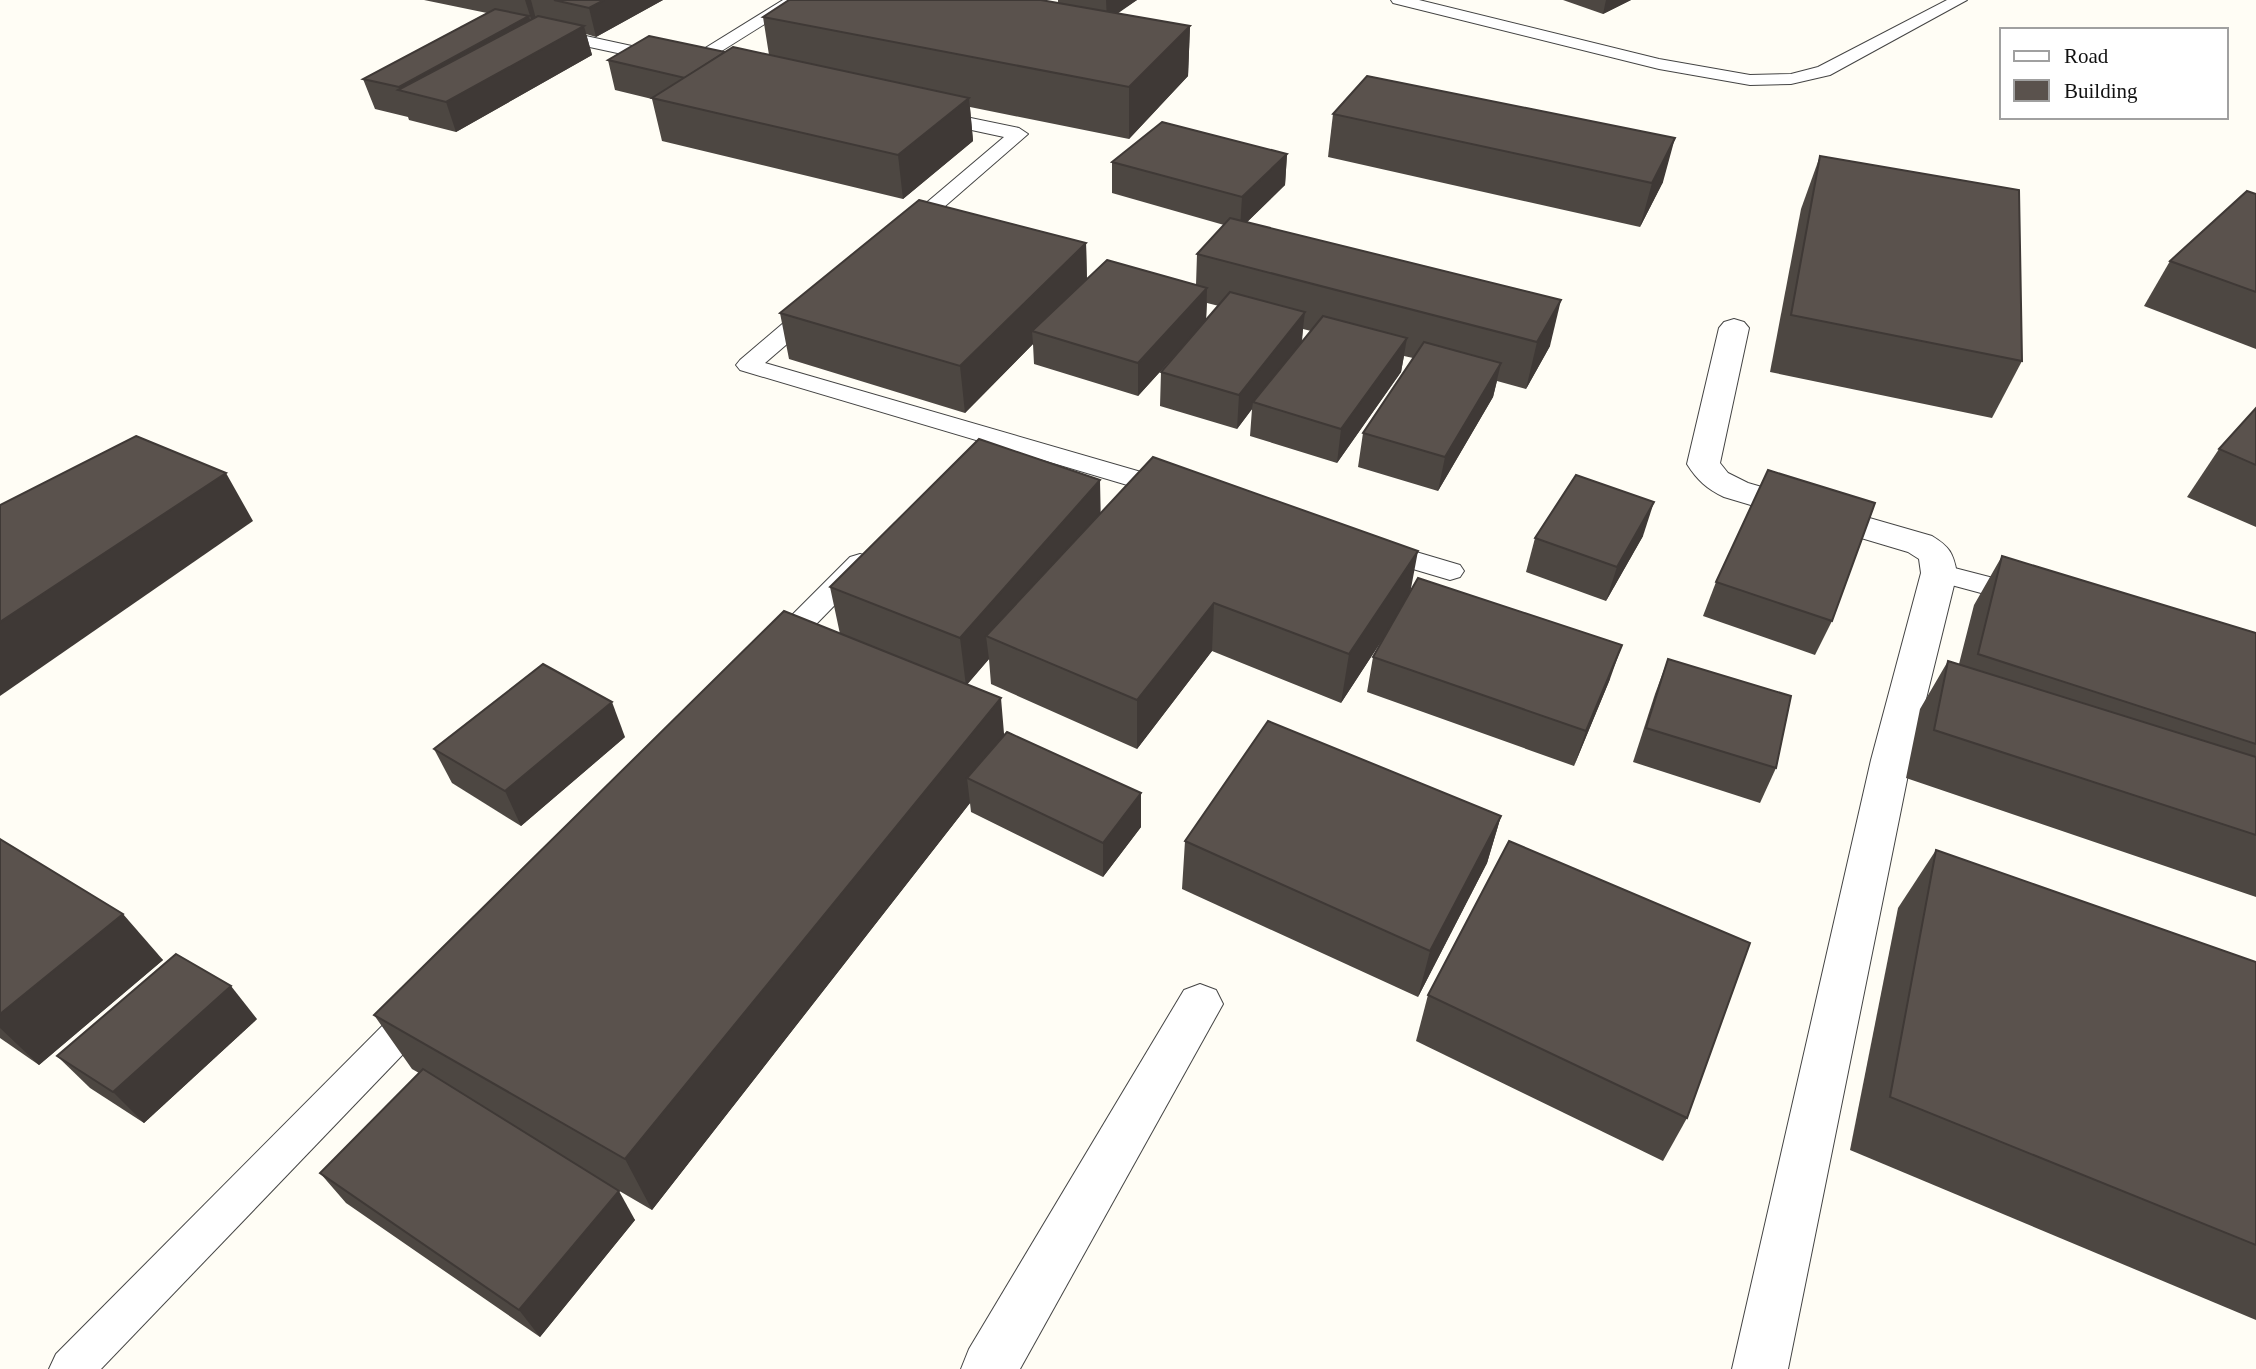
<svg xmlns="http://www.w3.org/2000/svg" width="2256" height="1369" viewBox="0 0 2256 1369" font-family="Georgia,serif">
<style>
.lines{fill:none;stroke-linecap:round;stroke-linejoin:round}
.service-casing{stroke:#444;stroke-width:2}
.minor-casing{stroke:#444;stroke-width:2}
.service{fill:#fff;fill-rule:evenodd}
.minor{fill:#fff;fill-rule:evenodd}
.wall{fill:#4d4742;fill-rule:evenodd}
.shaded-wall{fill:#3f3936}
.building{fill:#5a524d;stroke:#3f3936;stroke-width:2}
</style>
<rect width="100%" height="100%" fill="#fffdf5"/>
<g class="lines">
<defs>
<g id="service">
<polygon points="783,0 803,0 696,67 684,67 681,63"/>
<polygon points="1391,0 1419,0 1659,59 1750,75 1791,74 1818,67 1947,0 1967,0 1830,75 1791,84 1750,85 1659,69 1393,3"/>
<polygon points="549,28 664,53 673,58 664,63 543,37 541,33"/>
<polygon points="932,110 1019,128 1028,134 913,234 906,236 896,230 899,226 1004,137 925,120 923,116 925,112"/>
<polygon points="815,301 826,308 823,313 765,363 1179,483 1183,489 1179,495 1161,495 740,370 736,365 740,360 807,303"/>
<polygon points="1379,541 1460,565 1464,571 1460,577 1450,580 1369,556 1365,550 1369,544"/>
<polygon points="860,554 870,557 874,563 870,569 787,654 777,657 767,654 762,647 767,640 850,557"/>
<polygon points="1939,564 2032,588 2036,595 2032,602 2022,604 1929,579 1925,573 1929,567"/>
<polygon points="419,997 432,1002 437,1013 432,1024 101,1369 49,1369 56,1354 406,1002"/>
</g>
<g id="minor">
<path d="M1734 319 1744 322 1749 328 1720 463 1728 473 1748 483 1932 536C1950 547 1953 553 1957 573L1911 760 1788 1369H1732L1871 760 1921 573 1919 559 1908 552 1724 497C1707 489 1697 480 1687 464L1719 328 1724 322Z"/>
<polygon points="1200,984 1216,990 1223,1004 1020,1369 961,1369 969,1349 1184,990"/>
</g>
</defs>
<use href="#service" class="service-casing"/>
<use href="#minor" class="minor-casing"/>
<use href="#service" class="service"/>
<use href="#minor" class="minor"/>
</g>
<g class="wall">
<polygon points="424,0 663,0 596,37 586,34 592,55 456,132 409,120 408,117 375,109 363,79 487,13"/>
<polygon points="1058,0 1137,0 1117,13 1190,26 1188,76 1129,139 970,107 973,141 903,199 662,141 652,99 615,90 608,60 725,52 769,55 763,17 1058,3"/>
<polygon points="1563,0 1631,0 1603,14"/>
<polygon points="1333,114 1663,182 1640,227 1328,157"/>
<path d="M1287 154 1285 185 1247 222 1550 346 1526 389 1497 381 1493 397 1438 491 1358 467 1363 433 1413 358 1404 356 1401 372 1337 463 1250 436 1252 409 1237 429 1160 406 1161 372 1188 341 1138 396 1034 364 1033 344 965 413 789 359 780 313 1086 243 1087 279 1196 285 1197 254 1224 225 1112 193V162ZM1207 303 1219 306 1206 320ZM1303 329 1311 331 1302 342Z"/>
<polygon points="1820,156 2022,361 1992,418 1770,372 1801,209"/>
<polygon points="2256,194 2256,349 2144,306 2170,261"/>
<polygon points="2256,408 2256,527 2187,497 2219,449"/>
<polygon points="1100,480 1100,513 1411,590 1610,679 1574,766 1367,692 1373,657 1382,640 1341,703 1212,651 1137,749 991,684 989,659 967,684 1004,735 1141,793 1141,827 1103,877 971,812 970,803 652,1210 592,1175 635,1220 540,1337 346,1203 320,1173 419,1073 412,1069 374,1015 840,634 830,587"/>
<polygon points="1643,536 1606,601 1526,572 1535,538"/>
<polygon points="2002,556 2256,633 2256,897 1906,778 1920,709 1948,661 1959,664 1974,605"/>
<polygon points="1716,582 1832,621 1815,655 1703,616"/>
<polygon points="1668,659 1776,768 1760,803 1633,762 1655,694"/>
<polygon points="625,737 521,826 452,783 434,749"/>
<polygon points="1501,816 1487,863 1418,997 1182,889 1185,841"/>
<polygon points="0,839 163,960 39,1065 0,1038"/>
<polygon points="1936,850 2256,962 2256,1320 1850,1150 1898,908"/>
<polygon points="1428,995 1687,1118 1663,1161 1416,1041"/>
<polygon points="257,1019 144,1123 90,1088 57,1056"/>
</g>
<g class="shaded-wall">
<polygon points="525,0 531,0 536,19 532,22"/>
<polygon points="604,0 663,0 596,37 589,8"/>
<polygon points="1106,0 1137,0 1107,21"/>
<polygon points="1606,0 1631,0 1603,14"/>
<polygon points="529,16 537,45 400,90 399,87"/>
<polygon points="584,26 592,55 456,132 446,102"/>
<polygon points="1190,26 1188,76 1129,139 1129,87"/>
<polygon points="969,98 973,141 903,199 898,155"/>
<polygon points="1675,138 1663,182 1640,227 1652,183"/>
<polygon points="1287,154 1285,185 1240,229 1242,197"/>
<polygon points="1086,243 1087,288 1032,331 1033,344 965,413 960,366"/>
<polygon points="1207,288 1206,321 1138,396 1138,363"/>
<polygon points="1561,300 1550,346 1526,389 1537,342"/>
<polygon points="1305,312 1301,345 1253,402 1252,409 1237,429 1239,395"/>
<polygon points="1407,338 1401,372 1337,463 1341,429"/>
<polygon points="1501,363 1493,397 1438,491 1445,457"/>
<polygon points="226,473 253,521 0,696 0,622"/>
<polygon points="1100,480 1101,528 986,636 989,659 966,686 960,638"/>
<polygon points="1654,502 1643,536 1606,601 1617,567"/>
<polygon points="1418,551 1409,599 1341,703 1349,654"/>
<polygon points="1214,603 1212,651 1137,749 1137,700"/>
<polygon points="1622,645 1610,679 1574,766 1586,731"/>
<polygon points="1001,698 1006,757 967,778 970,803 652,1210 625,1159"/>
<polygon points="612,702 625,737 521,826 505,791"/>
<polygon points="1141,793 1141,827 1103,877 1103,843"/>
<polygon points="1501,816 1487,863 1418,997 1430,951"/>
<polygon points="123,914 163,960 39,1065 0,1028 0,1014"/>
<polygon points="231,986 257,1019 144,1123 113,1092"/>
<polygon points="619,1191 635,1220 540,1337 519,1310"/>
</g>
<g class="building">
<polygon points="554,0 604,0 589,8"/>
<polygon points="789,0 1041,0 1190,26 1129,87 763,17"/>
<polygon points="495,9 529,16 399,87 363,79"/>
<polygon points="538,16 584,26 446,102 398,90"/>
<polygon points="649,36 725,52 685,78 608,60"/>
<polygon points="733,47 969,98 898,155 652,98"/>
<polygon points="1367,76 1675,138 1652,183 1333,114"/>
<polygon points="1162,122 1287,154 1242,197 1112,162"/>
<polygon points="1820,156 2019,190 2022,361 1791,315"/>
<polygon points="2247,191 2256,194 2256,292 2170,261"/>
<polygon points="919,200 1086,243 960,366 780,313"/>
<polygon points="1230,218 1561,300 1537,342 1197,254"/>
<polygon points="1107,260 1207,288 1138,363 1032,331"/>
<polygon points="1230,292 1305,312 1239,395 1161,372"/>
<polygon points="1323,316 1407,338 1341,429 1253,402"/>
<polygon points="1424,342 1501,363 1445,457 1363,433"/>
<polygon points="2256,408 2256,465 2219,449"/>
<polygon points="136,436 226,473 0,622 0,505"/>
<polygon points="979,439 1100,480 960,638 830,587"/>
<polygon points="1153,457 1418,551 1349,654 1214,603 1137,700 986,636"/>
<polygon points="1768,470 1875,503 1832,621 1716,582"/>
<polygon points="1576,475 1654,502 1617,567 1535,538"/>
<polygon points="2002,556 2256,633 2256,744 1978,654"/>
<polygon points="1418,578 1622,645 1586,731 1373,657"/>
<polygon points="784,611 1001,698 625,1159 374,1015"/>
<polygon points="1668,659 1791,696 1776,768 1646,728"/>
<polygon points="1948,661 2256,757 2256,835 1934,730"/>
<polygon points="543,664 612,702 505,791 434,749"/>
<polygon points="1268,721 1501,816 1430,951 1185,841"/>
<polygon points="1007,732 1141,793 1103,843 967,778"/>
<polygon points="0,839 123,914 0,1014"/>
<polygon points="1509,841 1750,943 1687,1118 1428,995"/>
<polygon points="1936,850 2256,962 2256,1245 1890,1097"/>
<polygon points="176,954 231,986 113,1092 57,1056"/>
<polygon points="423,1069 619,1191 519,1310 320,1173"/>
</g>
<rect x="2000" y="28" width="228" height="91" fill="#ffffff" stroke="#a0a0a0" stroke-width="2"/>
<rect x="2014" y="51" width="35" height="10" fill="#ffffff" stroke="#a0a0a0" stroke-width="2"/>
<text x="2064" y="63" font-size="21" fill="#111111">Road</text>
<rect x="2014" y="80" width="35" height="21" fill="#5a524d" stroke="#a0a0a0" stroke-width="2"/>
<text x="2064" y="98" font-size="21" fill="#111111">Building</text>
</svg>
